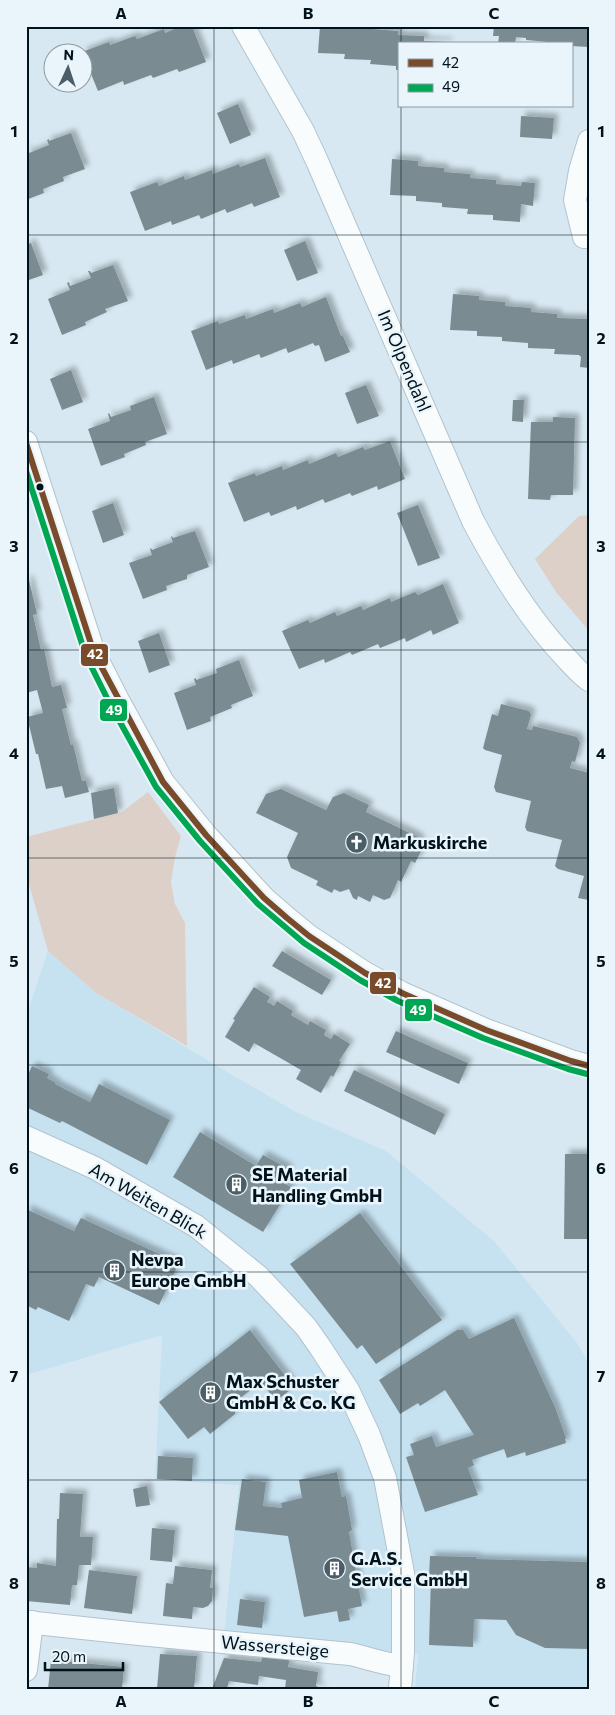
<svg xmlns="http://www.w3.org/2000/svg" width="615" height="1715" viewBox="0 0 615 1715" font-family="Commissioner,sans-serif">
<style>
.built{fill:#c6e2f1}
.green{fill:#ddd0c9}
.building{fill:#7a8c92;filter:url(#shadow)}
.lines{fill:none;stroke-linecap:round;stroke-linejoin:round}
.minor-casing{stroke:#b1c3cd;stroke-width:24}
.minor{stroke:#f9fcfd;stroke-width:22}
.bus-1-casing{stroke:#eaf5fb;stroke-width:10}
.bus-2-casing{stroke:#eaf5fb;stroke-width:10}
.bus-1{stroke:#7a4b2a;stroke-width:6}
.bus-2{stroke:#00a651;stroke-width:6}
.grid{fill:none;stroke:#00121c;stroke-width:1;stroke-opacity:0.55}
.bus-dot{fill:#00121c;stroke:#eaf5fb;stroke-width:2}
.labels{text-anchor:middle;stroke-width:5;stroke-linejoin:round;paint-order:stroke}
.street-label{font-size:18px;fill:#00121c;stroke:#eaf5fb}
.poi-label{font-size:18px;font-weight:bold;fill:#00121c;stroke:#eaf5fb;text-anchor:start}
.line-badge{stroke:#eaf5fb;stroke-width:2}
.badge-label{font-size:14px;text-anchor:middle;font-weight:bold;fill:#fff}
.neatline{fill:none;stroke:#00121c;stroke-width:2}
.grid-label{font-size:16px;text-anchor:middle;font-weight:bold;fill:#00121c}
</style>
<defs>
<filter id="shadow"><feDropShadow dx="4.5" dy="-4.5" stdDeviation="2.5" flood-color="#0004"/></filter>
</defs>
<rect width="100%" height="100%" fill="#d7e8f2"/>
<polygon class="built" points="48,951 96,993 224,1070 294,1111 386,1151 495,1242 577,1343 589,1364 589,1689 415,1689 418,1654 224,1635 239,1485 155,1480 162,1335 26,1375 26,1017"/>
<g class="green">
<polygon points="589,515 589,631 556,592 535,559 579,516"/>
<polygon points="148,792 181,836 175,857 171,883 175,904 185,923 187,1046 96,993 48,951 26,874 26,837 122,812"/>
</g>
<g class="building">
<polygon points="181,26 192,26 206,62 179,72 177,69 153,78 151,75 124,85 123,81 98,91 82,52 109,42 110,45 135,36 137,39 164,29 165,33"/>
<polygon points="320,26 372,26 372,29 398,31 398,35 424,36 424,41 448,42 448,44 399,44 399,70 396,70 396,66 370,64 371,60 344,59 345,54 318,53"/>
<polygon points="494,26 589,26 589,47 571,46 571,44 526,40 526,38 516,37 515,44 498,44 499,36 493,36"/>
<polygon points="238,104 251,135 230,144 217,113"/>
<polygon points="521,116 554,118 552,139 520,137"/>
<polygon points="71,133 85,169 63,177 64,181 43,189 44,193 26,200 26,158 28,158 26,148 29,153 49,145 47,140 49,139 49,141"/>
<polygon points="265,158 280,197 254,207 252,203 227,213 225,209 201,219 199,215 172,225 171,221 145,231 130,192 157,182 159,186 184,176 185,180 212,170 213,174 239,164 240,167"/>
<polygon points="392,159 418,161 418,166 444,168 444,172 470,174 470,178 496,180 496,184 521,186 522,182 535,183 533,206 521,204 520,222 493,220 493,215 467,214 468,209 442,207 442,203 416,201 416,196 390,195"/>
<polygon points="305,241 318,273 297,281 284,250"/>
<polygon points="31,243 43,275 26,281 26,245"/>
<polygon points="113,265 128,301 105,309 107,312 85,322 86,325 62,335 48,299 70,290 67,283 69,282 70,286 91,278 88,271 90,271 91,273"/>
<polygon points="453,294 479,296 479,300 505,302 505,306 531,308 531,312 557,314 557,318 589,319 589,368 580,367 581,357 579,355 554,354 555,349 528,348 528,343 502,341 502,337 477,336 477,331 450,330"/>
<polygon points="326,297 341,336 343,336 350,352 325,362 319,345 315,346 313,343 288,353 286,348 261,358 259,354 233,364 232,360 206,370 191,331 218,321 219,324 245,315 246,319 273,309 274,313 300,303 302,307"/>
<polygon points="71,370 83,402 62,410 50,379"/>
<polygon points="366,385 379,416 357,424 345,393"/>
<polygon points="154,397 167,434 145,442 146,445 124,454 125,457 101,466 88,429 110,421 108,414 109,413 111,417 131,410 130,406"/>
<polygon points="513,400 524,400 523,422 512,421"/>
<polygon points="553,417 575,418 573,495 551,495 550,500 528,499 531,422 553,422"/>
<polygon points="390,441 405,479 378,490 377,486 352,496 350,493 325,503 323,499 297,510 296,506 271,516 269,512 244,522 228,483 255,473 256,476 282,466 283,470 308,460 309,464 336,453 338,457 363,447 365,450"/>
<polygon points="113,503 124,535 103,543 92,511"/>
<polygon points="418,505 440,558 418,566 397,513"/>
<polygon points="195,531 209,567 187,575 187,579 166,586 167,590 143,599 129,563 152,555 150,549 151,548 152,550 173,542 171,537 172,536 173,538"/>
<polygon points="26,580 29,580 37,614 33,615 41,650 44,649 52,687 61,685 67,708 62,709 71,745 73,744 82,781 86,781 89,792 65,798 62,786 46,789 38,754 36,754 27,717 43,713 37,690 26,693"/>
<polygon points="443,584 459,623 433,635 431,630 406,642 405,638 380,648 378,644 352,655 350,652 325,663 324,659 299,669 282,631 308,620 310,623 335,612 337,616 361,606 363,610 390,598 391,602 415,592 418,595"/>
<polygon points="159,633 170,665 149,673 138,641"/>
<polygon points="239,660 253,696 231,705 232,708 210,717 211,721 187,730 174,693 196,685 194,679 196,678 196,680 217,673 216,669"/>
<polygon points="501,704 529,711 531,715 527,729 532,730 533,726 577,737 580,743 575,762 572,761 570,768 589,773 589,900 578,898 584,876 558,869 555,866 562,840 527,831 525,827 531,801 496,792 494,787 502,755 485,750 483,748 492,714 498,716"/>
<polygon points="114,788 118,813 94,819 91,793"/>
<polygon points="281,789 326,810 333,797 344,793 369,805 366,812 418,837 422,849 415,863 411,861 401,882 398,880 390,898 384,900 373,895 370,902 358,896 357,900 353,898 349,889 340,892 334,889 332,893 316,885 318,881 291,868 287,857 298,833 256,813 266,794"/>
<polygon points="282,951 331,980 322,995 272,966"/>
<polygon points="254,987 270,997 267,1002 271,1004 274,1006 277,1001 293,1011 291,1015 308,1025 310,1021 326,1030 324,1035 327,1037 331,1039 334,1034 350,1044 339,1061 341,1062 333,1077 331,1075 321,1093 296,1079 301,1070 254,1043 249,1052 225,1037 235,1020 233,1019"/>
<polygon points="396,1031 468,1063 459,1084 386,1052"/>
<polygon points="32,1066 49,1074 47,1078 56,1083 55,1084 90,1102 99,1084 170,1120 147,1165 62,1121 60,1123 26,1107 26,1079"/>
<polygon points="354,1070 445,1114 435,1135 344,1091"/>
<polygon points="200,1132 256,1166 263,1155 289,1169 281,1182 291,1187 263,1232 173,1177"/>
<polygon points="565,1154 589,1154 589,1239 564,1239"/>
<polygon points="26,1209 74,1231 81,1218 179,1263 159,1305 99,1277 94,1287 86,1284 69,1321 38,1307 36,1310 26,1305"/>
<polygon points="360,1213 442,1320 376,1364 362,1345 357,1349 290,1264"/>
<polygon points="514,1318 555,1407 566,1438 565,1439 566,1443 526,1456 525,1452 507,1458 504,1449 472,1460 474,1465 468,1468 478,1495 425,1512 406,1457 414,1455 410,1444 432,1436 436,1447 474,1435 445,1390 420,1406 418,1403 400,1414 379,1380 457,1330 463,1330 469,1339"/>
<polygon points="250,1330 294,1387 276,1401 261,1382 235,1402 235,1414 210,1434 204,1427 188,1439 159,1402"/>
<polygon points="158,1456 193,1458 192,1481 157,1479"/>
<polygon points="337,1472 342,1497 346,1496 352,1530 349,1532 362,1606 348,1609 350,1620 339,1622 337,1611 304,1617 288,1536 235,1530 242,1479 266,1482 263,1506 282,1508 281,1503 302,1498 299,1480"/>
<polygon points="147,1486 150,1505 136,1507 133,1489"/>
<polygon points="60,1493 83,1494 80,1537 93,1537 91,1565 79,1565 77,1585 72,1585 70,1605 26,1601 26,1567 37,1568 37,1563 56,1566 57,1519 59,1519"/>
<polygon points="152,1528 175,1530 172,1562 150,1560"/>
<polygon points="430,1556 476,1557 476,1559 589,1562 589,1649 545,1648 516,1635 506,1620 474,1619 473,1647 429,1645 431,1577 429,1577"/>
<polygon points="175,1566 212,1570 210,1588 213,1588 212,1601 208,1606 203,1608 193,1607 192,1619 163,1616 166,1583 173,1584"/>
<polygon points="89,1570 137,1576 132,1614 84,1608"/>
<polygon points="240,1599 265,1602 262,1628 237,1625"/>
<polygon points="160,1654 197,1656 194,1689 157,1689"/>
<polygon points="263,1654 290,1657 288,1667 318,1672 316,1686 323,1689 285,1689 286,1680 259,1676 258,1685 229,1681 227,1689 212,1689 224,1658 261,1662"/>
<polygon points="51,1660 124,1667 122,1689 48,1689"/>
</g>
<g class="lines">
<defs>
<g id="minor">
<path d="M243 26 303 131 317 161 473 521C499 570 529 619 567 659 574 666 580 674 589 680"/>
<polyline points="584,237 575,200 580,171 589,141"/>
<polyline points="26,442 94,653 118,700 163,782 206,835 264,898 287,918 309,936 365,973 402,993 486,1030 571,1061 589,1066"/>
<polyline points="26,1137 95,1168 196,1226 258,1276 306,1327 320,1347 348,1390 369,1435 385,1478 403,1573 403,1652 400,1689"/>
<path d="M26 1622 139 1634 350 1654C368 1658 384 1664 402 1666"/>
<polyline points="26,1670 32,1622"/>
</g>
</defs>
<use href="#minor" class="minor-casing"/>
<use href="#minor" class="minor"/>
<defs>
<polyline id="bus-1" points="26,443 94,653 163,782 206,835 264,898 287,918 309,936 365,973 402,993 486,1030 571,1061 589,1066"/>
<polyline id="bus-2" points="26,471 86,656 110,704 156,787 200,841 258,904 304,943 360,980 398,1001 483,1038 568,1069 587,1074"/>
</defs>
<use href="#bus-1" class="bus-1-casing"/>
<use href="#bus-2" class="bus-2-casing"/>
<use href="#bus-1" class="bus-1"/>
<use href="#bus-2" class="bus-2"/>
</g>
<path class="grid" d="M214 26V1689M401 26V44M401 106V1689M26 235H589M26 442H589M26 650H589M26 858H589M26 1065H589M26 1272H589M26 1480H589"/>
<defs>
<symbol id="church-disc" viewBox="-11 -11 22 22"><circle r="9.5" fill="#4b5d67" stroke="#eaf5fb"/><path d="M-1.2-6h2.4v3.5h3.3v2.4h-3.3V6h-2.4V-.1h-3.3v-2.4h3.3Z" fill="#fff"/></symbol>
<symbol id="building-disc" viewBox="-11 -11 22 22"><circle r="9.5" fill="#4b5d67" stroke="#eaf5fb"/><path d="M-4-6H4V6H1V3H-1V6H-4ZM-2.5-4.3h1.7v1.8h-1.7ZM.8-4.3h1.7v1.8H.8ZM-2.5-1h1.7V.8h-1.7ZM.8-1h1.7V.8H.8Z" fill="#fff"/></symbol>
</defs>
<g fill-rule="evenodd">
<use href="#church-disc" x="344" y="830" width="25" height="25"/>
<use href="#building-disc" x="224" y="1172" width="25" height="25"/>
<use href="#building-disc" x="102" y="1258" width="25" height="25"/>
<use href="#building-disc" x="198" y="1380" width="25" height="25"/>
<use href="#building-disc" x="322" y="1556" width="25" height="25"/>
</g>
<circle class="bus-dot" cx="40" cy="487" r="4.5"/>
<g class="labels">
<g class="street-label">
<text transform="translate(404 361) rotate(67)" y="6">Im Olpendahl</text>
<text transform="translate(148 1201) rotate(30)" y="6">Am Weiten Blick</text>
<text transform="translate(275 1647) rotate(5)" y="6">Wassersteige</text>
</g>
<g class="poi-label">
<text x="373" y="849">Markuskirche</text>
<text x="252" y="1181">SE Material<tspan x="252" dy="21">Handling GmbH</tspan></text>
<text x="131" y="1266">Nevpa<tspan x="131" dy="21">Europe GmbH</tspan></text>
<text x="226" y="1388">Max Schuster<tspan x="226" dy="21">GmbH &amp; Co. KG</tspan></text>
<text x="351" y="1565">G.A.S.<tspan x="351" dy="21">Service GmbH</tspan></text>
</g>
</g>
<g class="line-badge">
<rect x="80" y="643" width="29" height="24" rx="5" fill="#7a4b2a"/>
<rect x="99" y="698" width="29" height="24" rx="5" fill="#00a651"/>
<rect x="369" y="971" width="28" height="24" rx="5" fill="#7a4b2a"/>
<rect x="404" y="998" width="29" height="24" rx="5" fill="#00a651"/>
</g>
<g class="badge-label">
<text x="95" y="659">42</text>
<text x="114" y="715">49</text>
<text x="383" y="988">42</text>
<text x="418" y="1015">49</text>
</g>
<rect width="615" height="1715" fill="none" stroke="#eaf5fb" stroke-width="55"/>
<rect x="398" y="42" width="175" height="65" fill="#eaf5fb" stroke="#8c9aa2"/>
<rect x="408" y="59" width="25" height="8" fill="#7a4b2a" stroke="#8c9aa2"/>
<text x="442" y="68" font-size="15" fill="#00121c">42</text>
<rect x="408" y="84" width="25" height="8" fill="#00a651" stroke="#8c9aa2"/>
<text x="442" y="92" font-size="15" fill="#00121c">49</text>
<g transform="translate(68 68) rotate(3)"><circle r="24" fill="#eaf5fb" stroke="#8c9aa2"/>
<path d="M0-4L9 19L0 12L-9 19Z" fill="#4b5d67"/>
<text y="-8" font-size="14" font-weight="bold" text-anchor="middle" fill="#00121c">N</text>
</g>
<path d="M45 1662v8h78v-8" fill="none" stroke="#00121c" stroke-width="2.5"/>
<text x="52" y="1662" font-size="15" fill="#00121c" stroke="#eaf5fb" stroke-width="4" paint-order="stroke">20 m</text>
<rect x="28" y="28" width="560" height="1660" class="neatline"/>
<g class="grid-label">
<text x="121" y="19">A</text>
<text x="308" y="19">B</text>
<text x="494" y="19">C</text>
<text x="14" y="137">1</text>
<text x="601" y="137">1</text>
<text x="14" y="344">2</text>
<text x="601" y="344">2</text>
<text x="14" y="552">3</text>
<text x="601" y="552">3</text>
<text x="14" y="759">4</text>
<text x="601" y="759">4</text>
<text x="14" y="967">5</text>
<text x="601" y="967">5</text>
<text x="14" y="1174">6</text>
<text x="601" y="1174">6</text>
<text x="14" y="1382">7</text>
<text x="601" y="1382">7</text>
<text x="14" y="1589">8</text>
<text x="601" y="1589">8</text>
<text x="121" y="1707">A</text>
<text x="308" y="1707">B</text>
<text x="494" y="1707">C</text>
</g>
</svg>
